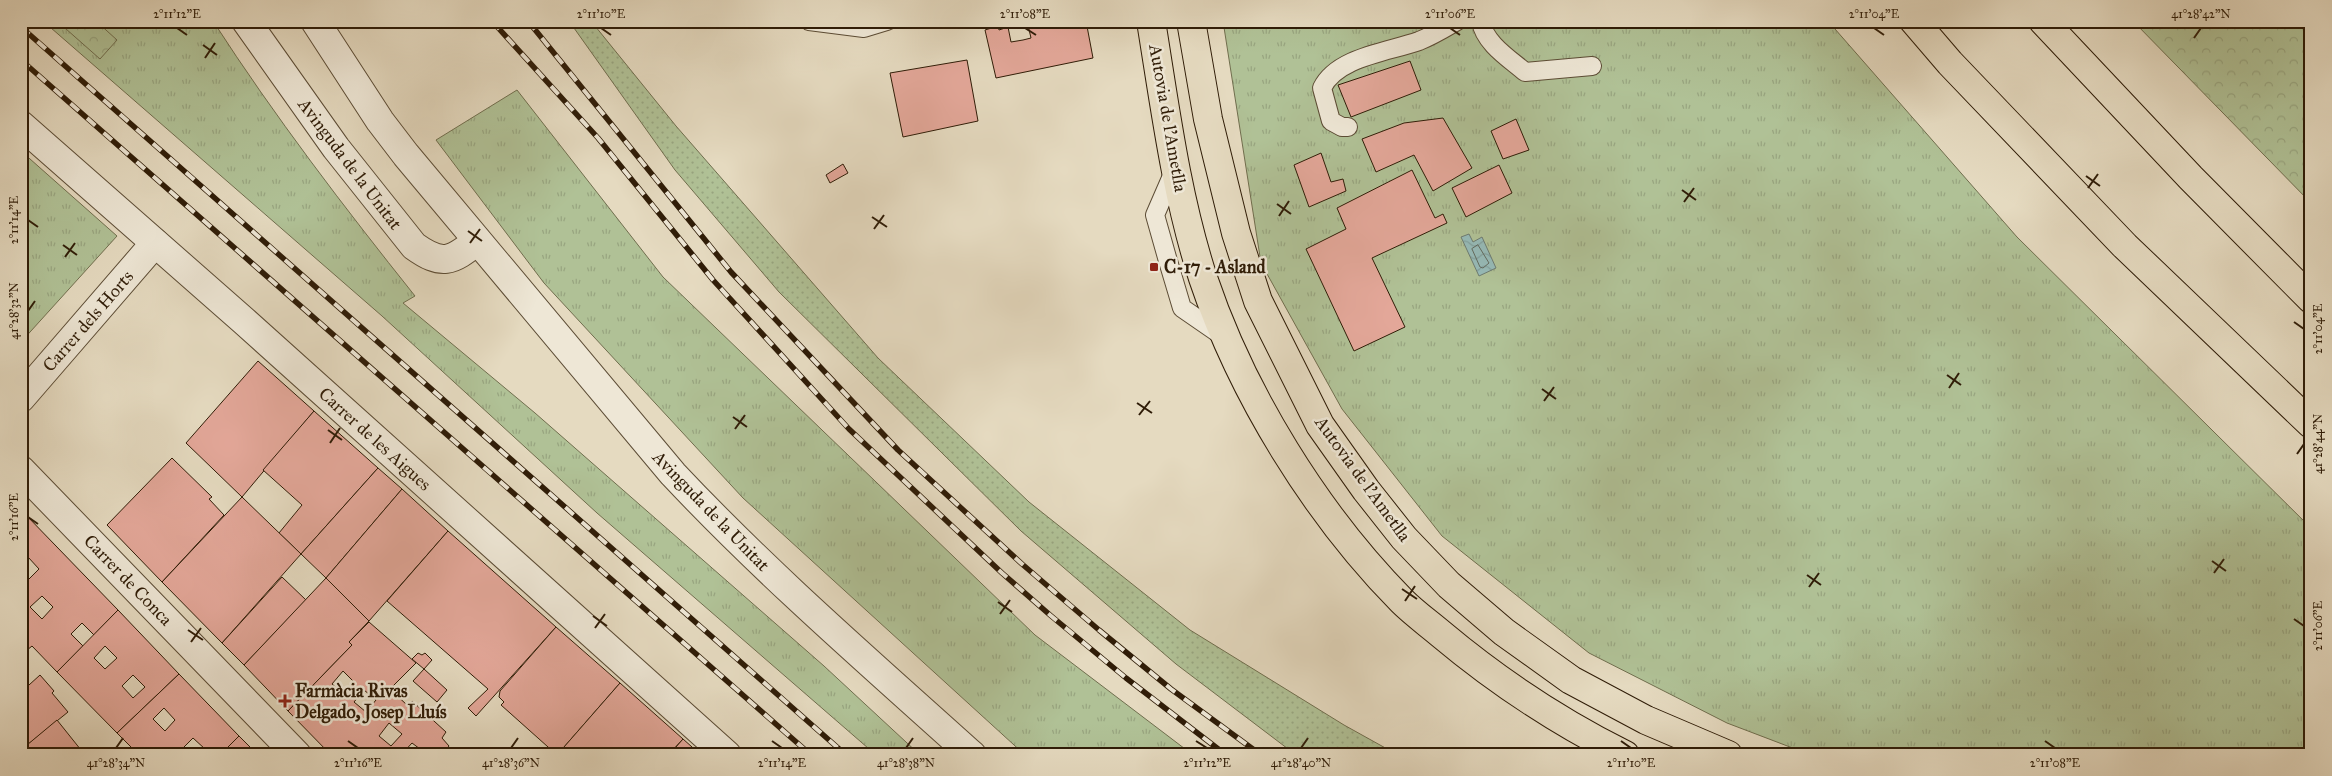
<svg xmlns="http://www.w3.org/2000/svg" width="2332" height="776" viewBox="0 0 2332 776" font-family="'IM FELL Great Primer',serif">
<style>
.grass{fill:url(#grass-tufts);stroke:#706e4e}
.forest{fill:url(#forest-crowns);stroke:#706e4e}
.garden{fill:url(#garden-dots);stroke:#706e4e}
.water{fill:url(#water-waves);stroke:#6d7b71}
.lines{fill:none;stroke-linecap:round;stroke-linejoin:round}
.shore{stroke:#626b5f;stroke-width:1}
.building{fill:#e3a799;stroke:#2f1c07;fill-rule:evenodd}
.service-casing{stroke:#5c4c35;stroke-width:20}
.minor-casing{stroke:#5c4c35;stroke-width:30}
.trunk-casing{stroke:#2f1c07;stroke-width:30}
.motorway-casing{stroke:#2f1c07;stroke-width:30}
.service{stroke:#eee7d6;stroke-width:18}
.minor{stroke:#eee7d6;stroke-width:28}
.trunk{stroke:#e5dac0;stroke-width:28}
.motorway{stroke:#e5dac0;stroke-width:28}
.rail-casing{stroke:#2f1c07;stroke-width:5.5}
.rail{stroke:#eee7d6;stroke-width:4;stroke-dasharray:11;stroke-linecap:butt}
.ticks{fill:none;stroke:#2f1c07;stroke-width:2}
.poi-dot{fill:#8f2418;stroke:#eee7d6;stroke-width:2}
.labels{text-anchor:middle;stroke-width:5;stroke-linejoin:round;paint-order:stroke}
.street-label{font-size:18px;fill:#2f1c07;stroke:#eee7d6}
.poi-label{font-size:18px;font-weight:bold;fill:#2f1c07;stroke:#eee7d6;text-anchor:start}
.neatline{fill:none;stroke:#2f1c07;stroke-width:2}
.ticks-label{font-size:12px;text-anchor:middle;fill:#2f1c07}
</style>
<defs>
<pattern id="grass-tufts" width="24" height="20" patternUnits="userSpaceOnUse" patternTransform="scale(1.25)"><rect width="24" height="20" fill="#b0c196"/><path d="M3 7l-1-3M5 7V3M7 7l1-3M15 17l-1-3M17 17v-4M19 17l1-3" fill="none" stroke="#98a580"/></pattern>
<pattern id="forest-crowns" width="20" height="18" patternUnits="userSpaceOnUse" patternTransform="scale(1.25)"><rect width="20" height="18" fill="#b0c196"/><path d="M2 6a3 3 0 1 1 6 0M12 15a3 3 0 1 1 6 0" fill="none" stroke="#98a580"/></pattern>
<pattern id="garden-dots" width="8" height="8" patternUnits="userSpaceOnUse" patternTransform="scale(1.25)"><rect width="8" height="8" fill="#b0c196"/><path d="M2 2h.1M6 6h.1" fill="none" stroke="#98a580" stroke-width="1.8" stroke-linecap="round"/></pattern>
<pattern id="water-waves" width="16" height="10" patternUnits="userSpaceOnUse" patternTransform="scale(1.25)"><rect width="16" height="10" fill="#96bab7"/><path d="M0 5q4-4 8 0t8 0" fill="none" stroke="#829f9c"/></pattern>
</defs>
<rect width="100%" height="100%" fill="#e5dac0"/>
<filter id="stains"><feTurbulence type="fractalNoise" baseFrequency=".004" numOctaves="4"/><feColorMatrix values="0 0 0 0 .2 0 0 0 0 .09 0 0 0 0 .02 0 0 0 .5 -.17"/></filter>
<radialGradient id="worn" r=".72"><stop offset=".6" stop-color="#630" stop-opacity="0"/><stop offset="1" stop-color="#630" stop-opacity=".3"/></radialGradient>
<g class="grass">
<path d="M43 21H213C275 117 344 207 415 296L403 303 535 413 824 666 920 755H876L597 513 382 316Z"/>
<polygon points="1223,21 1828,21 2017,237 2311,528 2311,755 1811,755 1727,723 1589,653 1442,536 1342,409 1261,263"/>
<polygon points="517,90 663,277 1035,635 1193,755 1025,755 743,498 544,283 436,140"/>
<polygon points="21,151 117,236 21,342"/>
</g>
<g class="forest">
<polygon points="57,21 96,21 117,40 100,59"/>
<polygon points="2133,21 2311,21 2311,203"/>
</g>
<polygon class="garden" points="569,21 591,21 676,126 878,358 1029,502 1190,630 1344,725 1398,755 1296,755 1176,664 1021,531 779,292 675,170"/>
<polygon class="water" points="1469,234 1473,242 1482,237 1496,268 1479,276 1461,237"/>
<g class="lines">
<polygon class="shore" points="1478,245 1489,263 1483,268 1480,267 1472,249"/>
</g>
<g class="building">
<polygon points="1027,21 1086,21 1093,58 996,78 985,30 998,26 999,30 1008,27 1011,42 1023,40 1031,38"/>
<polygon points="967,60 978,121 903,137 890,73"/>
<polygon points="1410,61 1421,90 1351,117 1338,85"/>
<polygon points="1443,118 1472,168 1433,191 1414,155 1376,172 1362,139 1404,123"/>
<polygon points="1516,119 1529,150 1503,159 1491,131"/>
<polygon points="1321,153 1331,182 1343,179 1346,191 1309,207 1294,165"/>
<polygon points="843,164 848,173 830,183 826,175"/>
<polygon points="1499,165 1512,193 1466,217 1452,188"/>
<polygon points="1412,170 1435,218 1443,214 1447,223 1372,258 1405,327 1354,351 1306,249 1346,229 1337,208"/>
<polygon points="258,361 314,411 242,497 186,443"/>
<polygon points="314,411 378,468 301,554 279,533 302,505 263,470"/>
<polygon points="172,458 212,497 209,499 224,515 162,582 107,525"/>
<polygon points="378,468 402,489 326,578 301,554"/>
<polygon points="402,489 448,531 369,621 326,578"/>
<polygon points="242,497 301,554 222,643 162,582"/>
<path d="M25 514 118 610 94 635 82 623 71 634 83 646 57 672 32 646 21 655V573L28 580 39 569 28 557 21 564V518ZM42 596 53 607 42 619 30 607Z"/>
<polygon points="448,531 556,627 476,716 468,708 488,689 387,601"/>
<polygon points="282,577 306,600 244,665 222,643"/>
<polygon points="326,578 369,621 349,642 352,645 288,711 244,665"/>
<path d="M118 610 179 674 117 733 57 672ZM105 646 117 658 105 669 94 658ZM133 675 145 687 133 698 122 686Z"/>
<path d="M369 622 416 663 390 689 408 706 412 701 446 732 442 738 449 746 442 755H422L424 752 412 743 401 755H331L288 711 352 645 349 642ZM343 671 354 682 344 694 332 684ZM364 690 376 700 366 712 354 702ZM389 723 402 734 391 746 379 736Z"/>
<polygon points="556,627 620,683 557,755 501,705 504,702 499,697 500,691"/>
<polygon points="418,653 422,655 425,653 432,660 424,669 412,659"/>
<polygon points="424,669 447,690 437,702 413,681"/>
<path d="M179 674 239 736 220 755H199L205 749 193 738 182 749 187 755H139L117 733ZM164 708 175 720 165 731 153 719Z"/>
<polygon points="40,675 54,691 52,693 68,712 21,750 21,676 29,685"/>
<polygon points="620,683 683,739 669,754 557,755"/>
<polygon points="57,720 85,755 21,755 21,750"/>
<polygon points="239,736 258,755 220,755"/>
<polygon points="683,739 701,755 669,755"/>
<polygon points="448,748 455,754 460,749 466,755 442,755"/>
</g>
<g class="lines">
<defs>
<g id="service">
<polyline points="809,21 864,28 887,21"/>
<path d="M1481 21C1484 43 1510 59 1525 72L1592 66"/>
<path d="M1348 127H1342L1331 121 1322 88C1337 57 1388 52 1419 41 1432 36 1445 28 1457 21"/>
<polyline points="1175,169 1155,215 1168,261 1182,308 1224,337"/>
</g>
<g id="minor">
<path d="M246 21 336 148 414 246C442 266 451 262 477 241"/>
<path d="M315 21 380 121 406 155 673 474C767 574 870 663 972 755"/>
<polyline points="21,125 244,321 727,755"/>
<polyline points="21,398 155,243"/>
<polyline points="21,470 297,755"/>
</g>
<g id="trunk">
<path d="M1151 21C1165 107 1176 195 1203 278 1242 394 1316 514 1402 601 1414 613 1428 623 1441 634 1497 681 1559 722 1625 755"/>
<polyline points="1191,21 1208,119 1236,233 1258,301 1320,425 1366,490 1404,538 1449,585 1504,632 1571,680 1646,720 1728,755"/>
</g>
<g id="motorway">
<polyline points="1914,21 1950,63 2125,246 2311,424"/>
<polyline points="2043,21 2191,178 2311,299"/>
</g>
</defs>
<use href="#service" class="service-casing"/>
<use href="#minor" class="minor-casing"/>
<use href="#trunk" class="trunk-casing"/>
<use href="#motorway" class="motorway-casing"/>
<use href="#service" class="service"/>
<use href="#minor" class="minor"/>
<use href="#trunk" class="trunk"/>
<use href="#motorway" class="motorway"/>
<defs>
<g id="rail">
<polyline points="492,21 598,138 713,280 849,429 1002,573 1050,615 1126,678 1226,755"/>
<polyline points="528,21 731,272 898,450 1022,564 1099,630 1171,689 1261,755"/>
<polyline points="21,27 846,755"/>
<polyline points="21,60 811,755"/>
</g>
</defs>
<use href="#rail" class="rail-casing"/>
<use href="#rail" class="rail"/>
</g>
<path class="ticks" d="M177 28 187 35M601 28 611 35M1025 28 1036 35M1450 28 1460 35M1874 28 1884 35M2194 38 2201 28M203 45 217 55M205 58 215 43M2086 176 2100 186M2088 188 2098 174M1682 190 1696 200M1684 202 1694 188M1277 204 1291 214M1279 216 1289 201M872 217 887 227M28 220 38 227M874 229 884 215M468 231 482 241M470 243 480 229M63 245 77 255M65 257 75 243M28 311 35 301M2294 322 2304 329M1947 375 1961 385M1949 388 1959 373M1542 389 1556 399M1544 401 1554 387M1137 403 1152 413M1139 415 1150 401M733 417 747 427M735 429 745 415M328 430 342 440M330 443 340 428M2297 454 2304 444M28 517 38 524M2212 561 2226 571M2214 573 2224 559M1807 575 1821 585M1809 587 1819 573M1402 589 1417 599M1405 601 1415 586M998 602 1012 612M1000 614 1010 600M593 616 607 626M2294 619 2304 626M595 628 605 614M188 630 203 640M191 642 201 628M348 741 358 748M772 741 782 748M1196 741 1207 748M1621 741 1631 748M2045 741 2055 748M116 748 123 738M511 748 518 738M906 748 913 738M1301 748 1308 738"/>
<g class="poi-dot">
<rect x="1149" y="262" width="10" height="10" rx="2.5"/>
<path d="M282.5 693.5h5v5h5v5h-5v5h-5v-5h-5v-5h5z"/>
</g>
<g class="labels">
<g class="street-label">
<text transform="translate(1168 118) rotate(80)" y="6">Autovia de l'Ametlla</text>
<text transform="translate(350 164) rotate(53)" y="6">Avinguda de la Unitat</text>
<text transform="translate(88 321) rotate(-49)" y="6">Carrer dels Horts</text>
<text transform="translate(375 439) rotate(42)" y="6">Carrer de les Aigues</text>
<text transform="translate(1363 479) rotate(54)" y="6">Autovia de l'Ametlla</text>
<text transform="translate(711 511) rotate(46)" y="6">Avinguda de la Unitat</text>
<text transform="translate(128 580) rotate(46)" y="6">Carrer de Conca</text>
</g>
<g class="poi-label">
<text x="1164" y="273">C-17 - Asland</text>
<text x="295" y="697">Farmàcia Rivas<tspan x="295" dy="21">Delgado, Josep Lluís</tspan></text>
</g>
</g>
<rect width="2332" height="776" fill="none" stroke="#e5dac0" stroke-width="55"/>
<rect x="28" y="28" width="2276" height="720" class="neatline"/>
<g class="ticks-label">
<text x="177" y="18">2°11'12"E</text>
<text x="601" y="18">2°11'10"E</text>
<text x="1025" y="18">2°11'08"E</text>
<text x="1450" y="18">2°11'06"E</text>
<text x="1874" y="18">2°11'04"E</text>
<text x="2201" y="18">41°28'42"N</text>
<text transform="translate(14 220) rotate(-90)" y="4">2°11'14"E</text>
<text transform="translate(14 311) rotate(-90)" y="4">41°28'32"N</text>
<text transform="translate(2318 329) rotate(-90)" y="4">2°11'04"E</text>
<text transform="translate(2318 444) rotate(-90)" y="4">41°28'44"N</text>
<text transform="translate(14 517) rotate(-90)" y="4">2°11'16"E</text>
<text transform="translate(2318 626) rotate(-90)" y="4">2°11'06"E</text>
<text x="116" y="767">41°28'34"N</text>
<text x="358" y="767">2°11'16"E</text>
<text x="511" y="767">41°28'36"N</text>
<text x="782" y="767">2°11'14"E</text>
<text x="906" y="767">41°28'38"N</text>
<text x="1207" y="767">2°11'12"E</text>
<text x="1301" y="767">41°28'40"N</text>
<text x="1631" y="767">2°11'10"E</text>
<text x="2055" y="767">2°11'08"E</text>
</g>
<rect width="100%" height="100%" filter="url(#stains)"/>
<rect width="100%" height="100%" fill="url(#worn)"/>
</svg>
